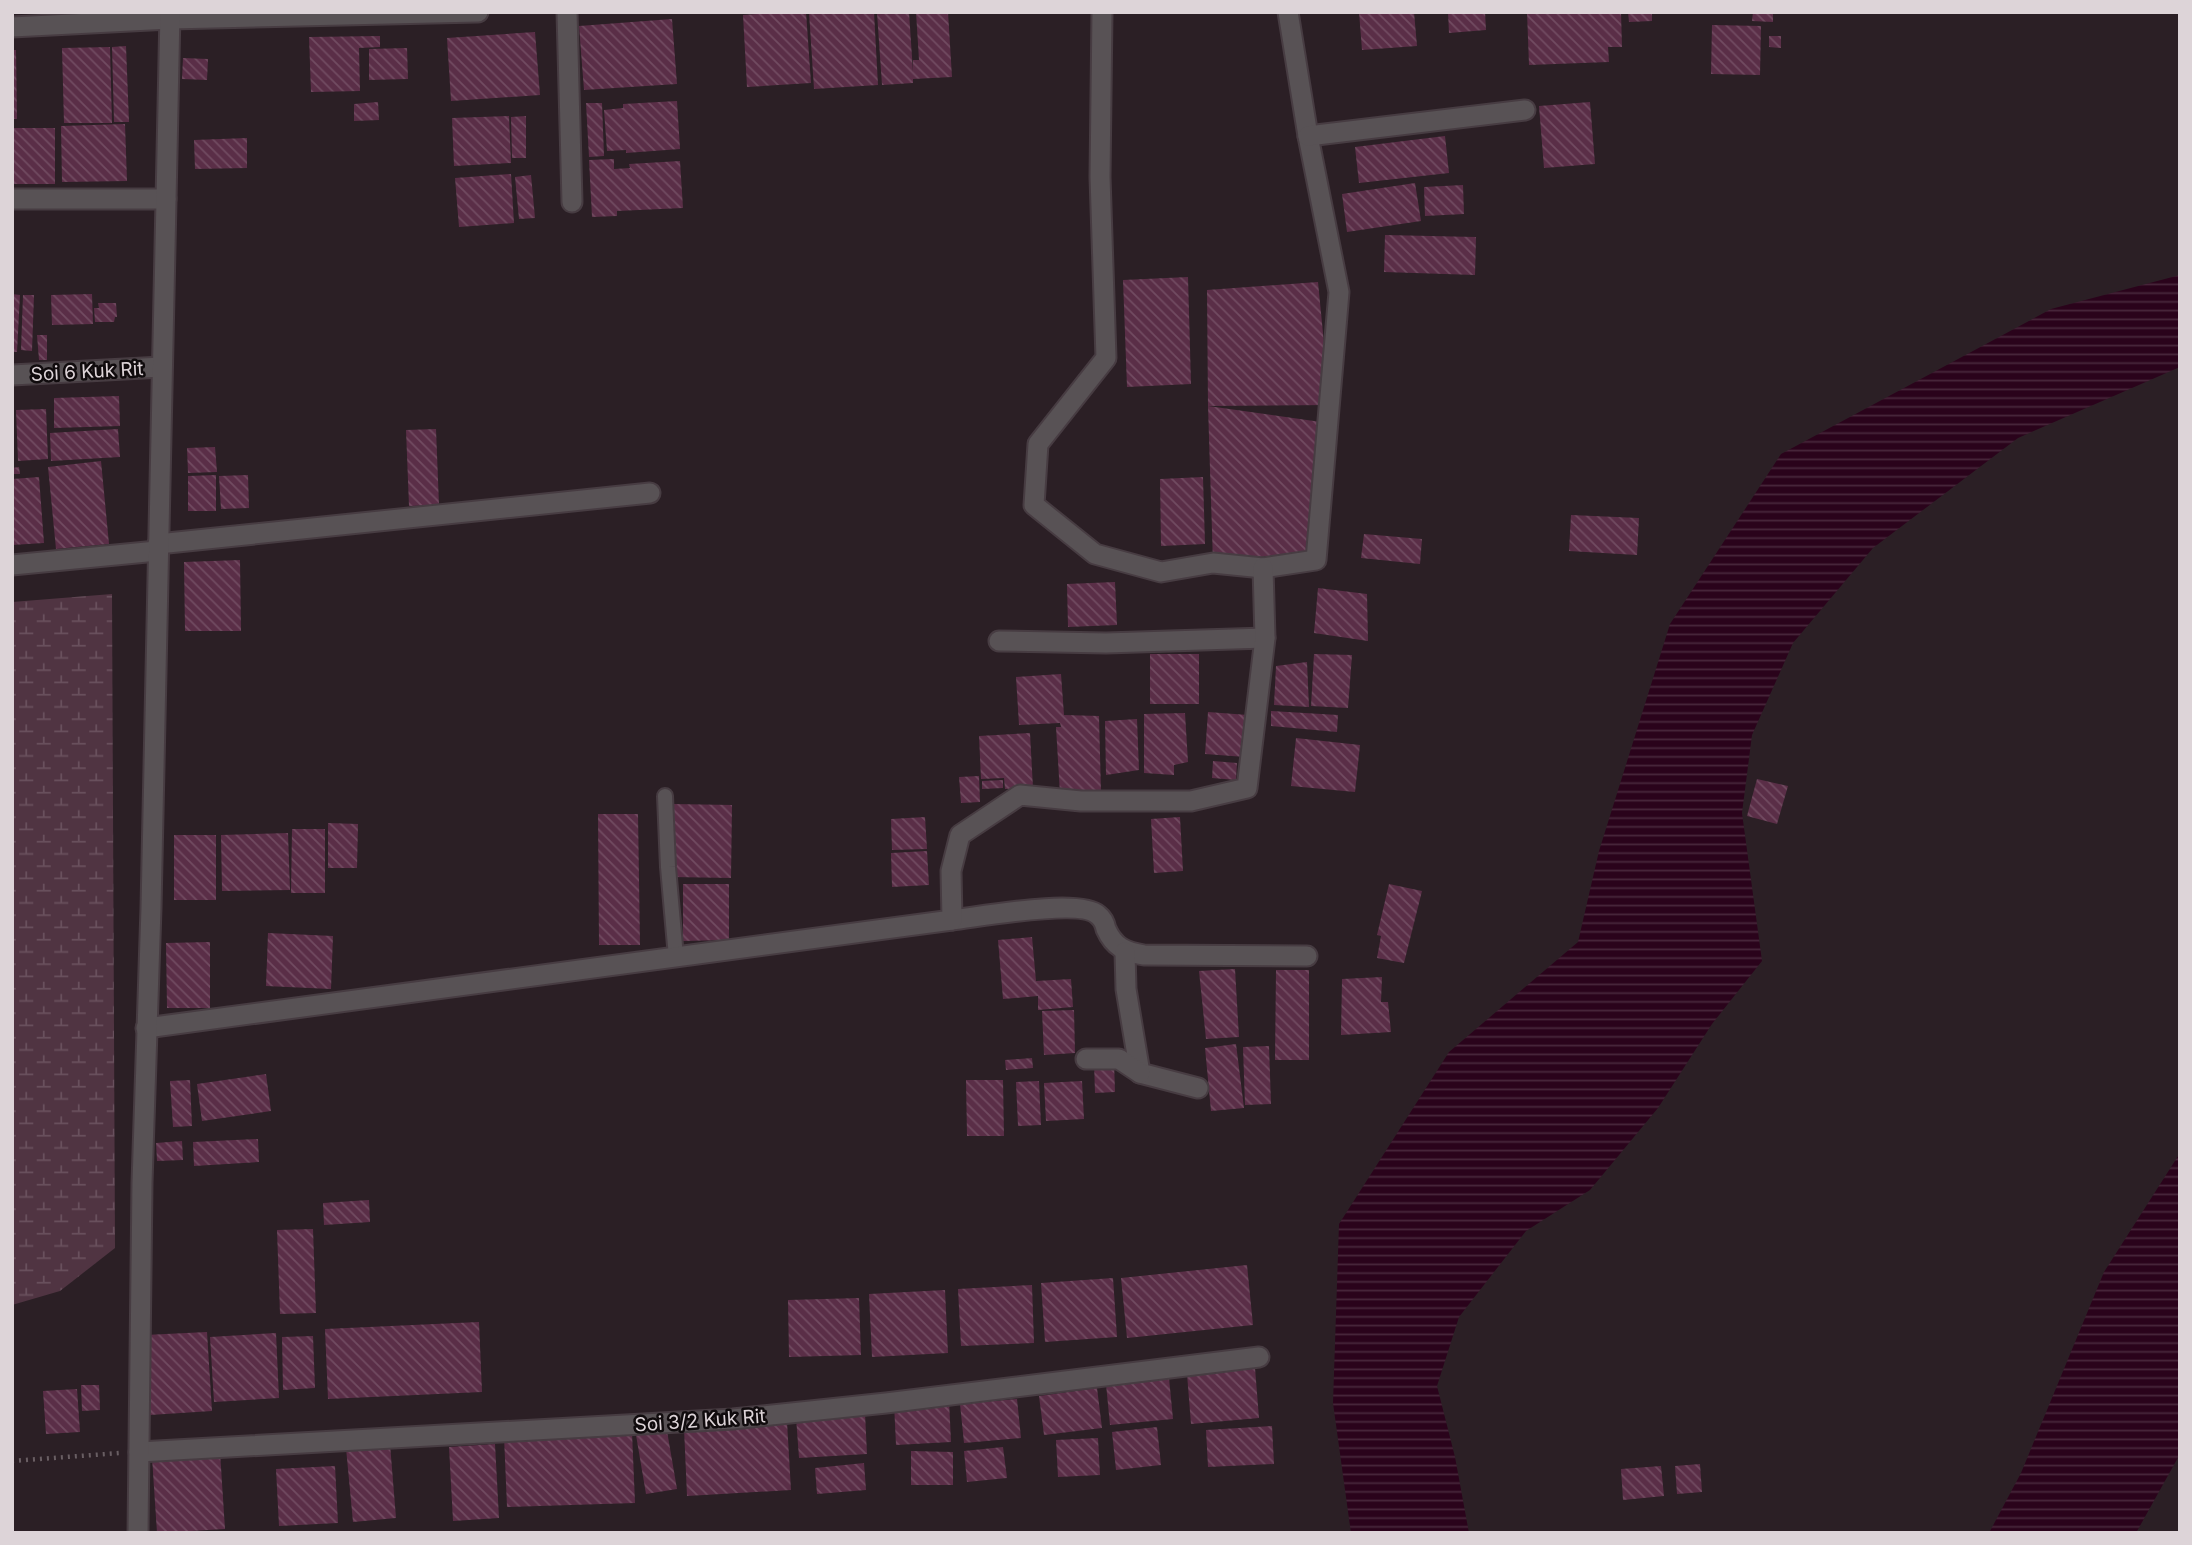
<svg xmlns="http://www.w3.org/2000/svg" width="2192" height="1545" viewBox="0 0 2192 1545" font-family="Inter,sans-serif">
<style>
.wetland{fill:url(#wetland-marsh)}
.water{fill:url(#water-rules)}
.building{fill:url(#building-back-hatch)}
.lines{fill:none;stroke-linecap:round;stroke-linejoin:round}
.service-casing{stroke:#473c42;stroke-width:18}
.minor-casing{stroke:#473c42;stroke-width:23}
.tertiary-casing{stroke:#473c42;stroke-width:23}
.path{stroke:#695e63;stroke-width:4.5;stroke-dasharray:2 5;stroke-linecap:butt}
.service{stroke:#585255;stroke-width:14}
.minor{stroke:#585255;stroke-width:19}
.tertiary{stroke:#585255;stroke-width:19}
.labels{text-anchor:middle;stroke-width:5;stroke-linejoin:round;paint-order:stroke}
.street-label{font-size:19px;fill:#ddd4d8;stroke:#100b0d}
</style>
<defs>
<pattern id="wetland-marsh" width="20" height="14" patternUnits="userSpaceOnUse" patternTransform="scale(1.75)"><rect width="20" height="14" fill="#503442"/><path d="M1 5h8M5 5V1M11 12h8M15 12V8" fill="none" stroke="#69505d"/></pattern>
<pattern id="water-rules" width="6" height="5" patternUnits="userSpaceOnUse" patternTransform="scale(1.75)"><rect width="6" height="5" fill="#2a031b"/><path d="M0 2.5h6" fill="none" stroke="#48273b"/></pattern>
<pattern id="building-back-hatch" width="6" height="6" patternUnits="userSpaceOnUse" patternTransform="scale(1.75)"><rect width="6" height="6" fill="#5a2e47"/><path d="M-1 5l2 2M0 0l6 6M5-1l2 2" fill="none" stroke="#714b61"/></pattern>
</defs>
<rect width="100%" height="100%" fill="#2b1f25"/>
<polygon class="wetland" points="112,594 115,1248 60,1291 12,1305 12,602"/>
<g class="water">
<polygon points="2180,275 2180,367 2018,438 1873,548 1793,643 1752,735 1742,813 1762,961 1712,1024 1658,1108 1590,1190 1526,1231 1459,1317 1437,1386 1455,1457 1469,1533 1351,1533 1333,1403 1339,1224 1449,1052 1578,942 1599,851 1670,624 1781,454 2051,309"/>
<polygon points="2180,1153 2180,1454 2136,1533 1989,1533 2021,1473 2104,1272"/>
</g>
<g class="building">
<polygon points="783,12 806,12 811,83 747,87 743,15"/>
<polygon points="809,12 874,12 878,85 814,89"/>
<polygon points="909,12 913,72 913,60 919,60 916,12 948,12 952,77 913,79 913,83 882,85 877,13"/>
<polygon points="1359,12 1414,12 1417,46 1362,50"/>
<polygon points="1448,12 1485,12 1486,30 1449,33"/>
<polygon points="1527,12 1621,12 1622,47 1608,47 1609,62 1529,65"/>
<polygon points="1628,12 1652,12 1652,21 1629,22"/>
<polygon points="1753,12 1773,12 1773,22 1752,21"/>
<polygon points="672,19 677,84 584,90 579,26"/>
<polygon points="1712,25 1761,26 1760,75 1711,74"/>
<polygon points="535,32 540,95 451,101 447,38"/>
<polygon points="380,36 380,47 359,48 360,91 311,92 309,37"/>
<polygon points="1769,36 1781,36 1781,48 1769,47"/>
<polygon points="126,46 129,122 114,122 112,47"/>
<polygon points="110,47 112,123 64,123 62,48"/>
<polygon points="407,48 408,79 369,80 369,49"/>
<polygon points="12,50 16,50 17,119 12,119"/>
<polygon points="183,58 208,59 207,80 182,79"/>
<polygon points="677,101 680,149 626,153 626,150 607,151 604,110 623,108 623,104"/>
<polygon points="378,102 379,120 354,121 354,104"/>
<polygon points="1590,102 1595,164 1544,168 1539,106"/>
<polygon points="586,103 602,103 604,156 589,157"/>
<polygon points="509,116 511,163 454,166 452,118"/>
<polygon points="526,116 526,158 512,158 511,117"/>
<polygon points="125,124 127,181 62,182 61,126"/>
<rect x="12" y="128" width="43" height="56"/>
<polygon points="1445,136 1449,173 1359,183 1355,147"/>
<polygon points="247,138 247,168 195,169 194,140"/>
<polygon points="614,159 614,169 630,168 629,164 680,161 683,208 617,211 617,216 592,217 589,160"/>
<polygon points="511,174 514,223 459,227 455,178"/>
<polygon points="531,175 535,218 519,219 515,177"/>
<polygon points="1415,183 1421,221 1347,232 1342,194"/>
<polygon points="1463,185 1464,214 1425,216 1424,187"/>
<polygon points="1385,235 1476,237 1475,275 1384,272"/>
<polygon points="1188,277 1191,384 1127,387 1123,280"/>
<polygon points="1318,282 1330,405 1208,406 1207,290"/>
<polygon points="12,294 20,295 17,352 12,352"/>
<polygon points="92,294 93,324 52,325 51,295"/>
<polygon points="23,295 34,295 32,351 21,350"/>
<polygon points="98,303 116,303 117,317 115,317 114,322 95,322 94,308 99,308"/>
<polygon points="37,335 47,335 47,360 39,360"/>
<polygon points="119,396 120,426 54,428 54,398"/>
<polygon points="1208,406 1328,423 1307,551 1213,563"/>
<polygon points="46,409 48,459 18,461 16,410"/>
<polygon points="118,429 120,457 51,461 50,433"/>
<polygon points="436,429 439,505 409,506 406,430"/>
<polygon points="215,447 217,472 188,473 187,448"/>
<polygon points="101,461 109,544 56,549 48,467"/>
<polygon points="19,467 20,474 12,474 12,468"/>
<polygon points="216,475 216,511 188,511 188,476"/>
<polygon points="248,475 249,508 221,509 219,476"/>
<polygon points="39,477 44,543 12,545 12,479"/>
<polygon points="1203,477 1205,544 1161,546 1160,479"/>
<polygon points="1571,515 1639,518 1637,555 1569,551"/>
<polygon points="1364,534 1422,539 1420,564 1361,558"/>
<polygon points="240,560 241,631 185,631 184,562"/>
<polygon points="1115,582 1117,625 1068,627 1067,584"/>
<polygon points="1318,588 1367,594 1368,641 1314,633"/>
<rect x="1150" y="654" width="49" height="50"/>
<polygon points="1314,654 1352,655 1348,708 1311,706"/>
<polygon points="1307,662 1309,707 1274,705 1276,666"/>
<polygon points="1061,674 1064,715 1099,716 1101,792 1060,794 1056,727 1061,727 1060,723 1019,725 1016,677"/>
<polygon points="1271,711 1338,715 1337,732 1271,726"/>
<polygon points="1208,712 1248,715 1245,757 1205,754"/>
<polygon points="1185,713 1188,762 1174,765 1174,775 1144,773 1144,714"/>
<polygon points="1137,719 1139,770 1106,775 1105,721"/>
<polygon points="1030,733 1033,788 1005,789 1004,778 981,779 979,736"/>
<polygon points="1296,738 1360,745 1355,792 1291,786"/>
<polygon points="1213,761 1237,763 1236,780 1212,778"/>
<polygon points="979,776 980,802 961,803 959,777"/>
<polygon points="1757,779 1788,786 1777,824 1747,816"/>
<polygon points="1003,780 1003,788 982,789 982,781"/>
<polygon points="673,804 732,805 731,878 672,877"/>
<polygon points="598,814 638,814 640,945 599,945"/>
<polygon points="925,817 927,849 892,850 891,819"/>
<polygon points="1180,817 1183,871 1154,873 1151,819"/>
<polygon points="328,823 358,824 357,868 328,868"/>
<polygon points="292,829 325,829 325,893 291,893"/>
<polygon points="288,833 290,890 222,891 221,835"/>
<rect x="174" y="835" width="42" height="65"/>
<polygon points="927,851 929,885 892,887 891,853"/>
<polygon points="683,884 729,884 729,940 683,941"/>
<polygon points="1389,884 1422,891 1404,963 1377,958 1381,936 1377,935"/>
<polygon points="268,933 333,936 331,989 266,986"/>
<polygon points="1032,937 1036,981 1071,979 1073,1007 1038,1010 1038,996 1003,999 998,940"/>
<polygon points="210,942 210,1008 167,1008 166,943"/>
<polygon points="1235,969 1239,1037 1206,1039 1199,971"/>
<polygon points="1276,970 1309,970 1309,1060 1275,1060"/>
<polygon points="1382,977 1381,1002 1388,1002 1391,1032 1341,1035 1342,979"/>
<polygon points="1074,1010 1075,1053 1044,1055 1042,1011"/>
<polygon points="1236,1044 1244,1108 1211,1111 1205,1048"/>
<polygon points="1269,1046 1271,1104 1245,1105 1243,1047"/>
<polygon points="1032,1058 1033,1068 1006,1070 1005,1060"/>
<polygon points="1094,1062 1114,1062 1115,1092 1095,1093"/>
<polygon points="266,1074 271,1111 202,1121 197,1084"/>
<polygon points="190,1080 192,1126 173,1127 170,1081"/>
<polygon points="966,1080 1003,1080 1004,1136 967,1136"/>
<polygon points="1039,1081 1041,1125 1018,1126 1016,1082"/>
<polygon points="1082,1081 1084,1119 1046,1121 1044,1083"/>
<polygon points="258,1139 259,1162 194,1166 193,1142"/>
<polygon points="182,1141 183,1160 157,1161 156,1143"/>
<polygon points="369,1200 370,1222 324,1225 323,1203"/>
<polygon points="313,1229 316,1313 280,1314 277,1230"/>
<polygon points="1247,1265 1253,1325 1127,1338 1121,1278"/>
<polygon points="1113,1278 1117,1337 1045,1342 1041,1283"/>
<polygon points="1032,1285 1034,1343 961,1346 958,1289"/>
<polygon points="945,1290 948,1353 872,1357 869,1294"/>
<polygon points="859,1298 861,1355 789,1357 788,1300"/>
<polygon points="479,1322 482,1392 328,1399 325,1329"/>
<polygon points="207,1332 212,1411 150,1415 145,1335"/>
<polygon points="276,1333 279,1398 214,1402 210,1337"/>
<polygon points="313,1336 315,1388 283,1390 282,1337"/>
<polygon points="1255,1368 1259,1418 1191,1424 1187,1374"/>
<polygon points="1169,1378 1173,1419 1110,1425 1106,1384"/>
<polygon points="81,1385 99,1385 100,1410 82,1411"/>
<polygon points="1097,1388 1102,1428 1044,1435 1039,1396"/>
<polygon points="77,1389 80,1432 46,1434 43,1391"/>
<polygon points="1017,1399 1021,1438 964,1443 960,1404"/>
<polygon points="949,1400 951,1442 896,1445 894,1403"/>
<polygon points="865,1413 867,1454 799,1458 796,1417"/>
<polygon points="787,1422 791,1490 687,1496 684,1428"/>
<polygon points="1272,1426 1274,1464 1208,1467 1206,1430"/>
<polygon points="1157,1427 1161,1465 1116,1470 1112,1432"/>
<polygon points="667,1431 677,1489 646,1494 636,1435"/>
<polygon points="632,1432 635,1503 507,1507 504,1436"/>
<polygon points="1098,1438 1100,1475 1058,1477 1056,1440"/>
<polygon points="390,1444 396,1518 353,1522 346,1448"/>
<polygon points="495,1444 499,1518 453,1521 449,1447"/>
<polygon points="1003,1447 1007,1478 967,1482 964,1451"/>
<polygon points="911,1451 953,1452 953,1485 911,1485"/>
<polygon points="220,1452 225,1529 157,1533 152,1457"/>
<polygon points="864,1463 866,1490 817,1494 815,1468"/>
<polygon points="1700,1464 1702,1492 1677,1494 1675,1466"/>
<polygon points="335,1466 338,1523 279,1526 276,1469"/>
<polygon points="1661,1466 1664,1496 1623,1500 1621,1469"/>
</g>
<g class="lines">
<defs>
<polyline id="service" points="665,796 668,867 676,957"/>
<g id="minor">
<polyline points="567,12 572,202"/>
<polyline points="1102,12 1100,177 1106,358 1038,444 1034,505 1095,554 1161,572 1213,563 1263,568 1316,560 1339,292 1308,136 1288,12"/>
<polyline points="12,27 170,19 478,12"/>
<polyline points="1308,136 1525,110"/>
<polyline points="12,199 166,199"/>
<polyline points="12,375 162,367"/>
<polyline points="158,544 650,493"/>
<polyline points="12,565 157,551"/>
<polyline points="999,641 1106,643 1265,638"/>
<path d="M952 920C979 917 1080 898 1098 915 1102 918 1105 924 1106 929 1114 947 1125 952 1144 955L1307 956"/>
<polyline points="1125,952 1126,989 1140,1073 1198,1088"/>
<polyline points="146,1028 952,920 951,871 960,835 1020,795 1081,801 1191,801 1247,788 1265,638 1263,568"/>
<polyline points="1086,1059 1119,1059 1140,1073"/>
<polyline points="139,1452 733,1419 886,1403 1259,1357"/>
</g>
<polyline id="tertiary" points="138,1533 142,1183 151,908 170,12"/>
</defs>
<use href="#service" class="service-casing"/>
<use href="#minor" class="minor-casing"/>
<use href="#tertiary" class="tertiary-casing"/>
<polyline class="path" points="12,1461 120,1453"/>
<use href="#service" class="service"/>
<use href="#minor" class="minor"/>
<use href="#tertiary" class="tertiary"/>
</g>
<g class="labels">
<g class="street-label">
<text transform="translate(87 371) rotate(-3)" y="7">Soi 6 Kuk Rit</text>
<text transform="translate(700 1420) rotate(-4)" y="7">Soi 3/2 Kuk Rit</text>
</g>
</g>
<rect width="2192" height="1545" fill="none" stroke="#ddd4d8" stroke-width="28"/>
</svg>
